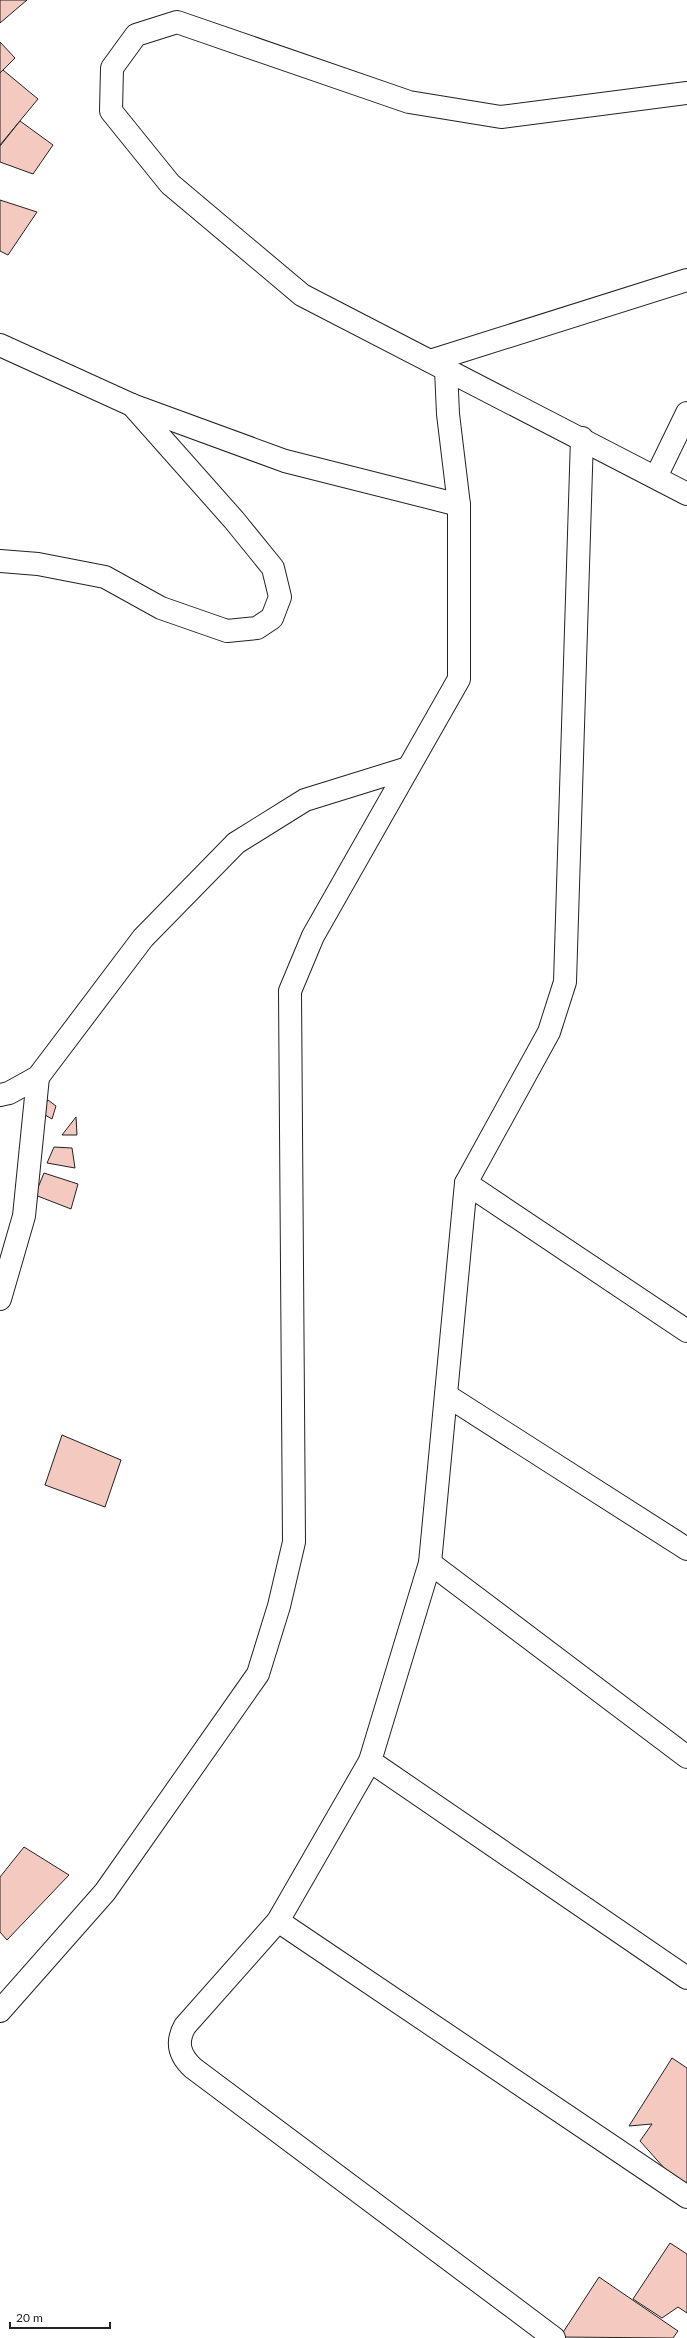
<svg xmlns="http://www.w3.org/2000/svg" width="687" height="2338" viewBox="0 0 687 2338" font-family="Lato,sans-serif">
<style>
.building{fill:#f3c9c0;stroke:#222}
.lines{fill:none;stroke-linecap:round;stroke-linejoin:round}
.minor-casing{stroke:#222;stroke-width:24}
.primary-casing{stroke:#222;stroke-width:24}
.minor{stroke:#fff;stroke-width:22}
.primary{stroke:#fff;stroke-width:22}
</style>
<rect width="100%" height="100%" fill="#fff"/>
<g class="building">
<polygon points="0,0 27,0 0,23"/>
<polygon points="0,42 15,58 0,73"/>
<polygon points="3,70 38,99 0,145 0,73"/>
<polygon points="20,121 53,145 33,174 0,162 0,146"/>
<polygon points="0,200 37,212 8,255 0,251"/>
<polygon points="48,1100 56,1106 52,1119 40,1112"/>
<polygon points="76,1117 77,1135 62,1135"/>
<polygon points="54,1147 72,1148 75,1168 47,1163"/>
<polygon points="44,1173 78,1184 71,1209 35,1195"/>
<polygon points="62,1435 121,1460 105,1507 45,1485"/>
<polygon points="24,1847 69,1875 7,1940 0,1932 0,1877"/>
<polygon points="672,2058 687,2068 687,2186 665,2169 640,2141 652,2124 629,2126"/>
<polygon points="670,2243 687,2254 687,2313 678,2307 662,2318 633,2299"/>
<polygon points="599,2277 678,2331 673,2338 560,2337"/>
</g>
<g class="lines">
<defs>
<g id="minor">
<polyline points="0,345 132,405 285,461 459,505"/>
<polyline points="430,361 687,280"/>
<polyline points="656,477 687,413"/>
<polyline points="0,561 38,564 105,577 161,608 227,631 257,628 272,618 280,597 273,568 234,520 132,405"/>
<polyline points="0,1095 9,1093 38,1077 143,938 236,843 305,800 408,768"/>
<polyline points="466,1183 687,1331"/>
<polyline points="0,1299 24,1216 38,1077"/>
<polyline points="446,1395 687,1549"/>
<polyline points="430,1563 687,1757"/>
<polyline points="370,1761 687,1978"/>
<polyline points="278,1921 687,2197"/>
<polyline points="0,2011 105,1892 258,1674 279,1606 294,1542 290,991 313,936 459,679 459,505 448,414 446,369"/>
<path d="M554 2338 193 2068C179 2055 176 2042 185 2026L278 1921 370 1761 430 1563 466 1183 549 1032 565 982 582 438"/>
</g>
<polyline id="primary" points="687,93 501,117 409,102 177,22 136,35 112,68 111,111 170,184 302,295 687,494"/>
</defs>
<use href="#minor" class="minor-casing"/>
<use href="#primary" class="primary-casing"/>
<use href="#minor" class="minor"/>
<use href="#primary" class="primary"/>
</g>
<path d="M10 2322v6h100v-6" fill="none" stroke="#222222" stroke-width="2"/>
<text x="16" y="2322" font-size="12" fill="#222222" stroke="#ffffff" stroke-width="3" paint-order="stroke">20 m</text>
</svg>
